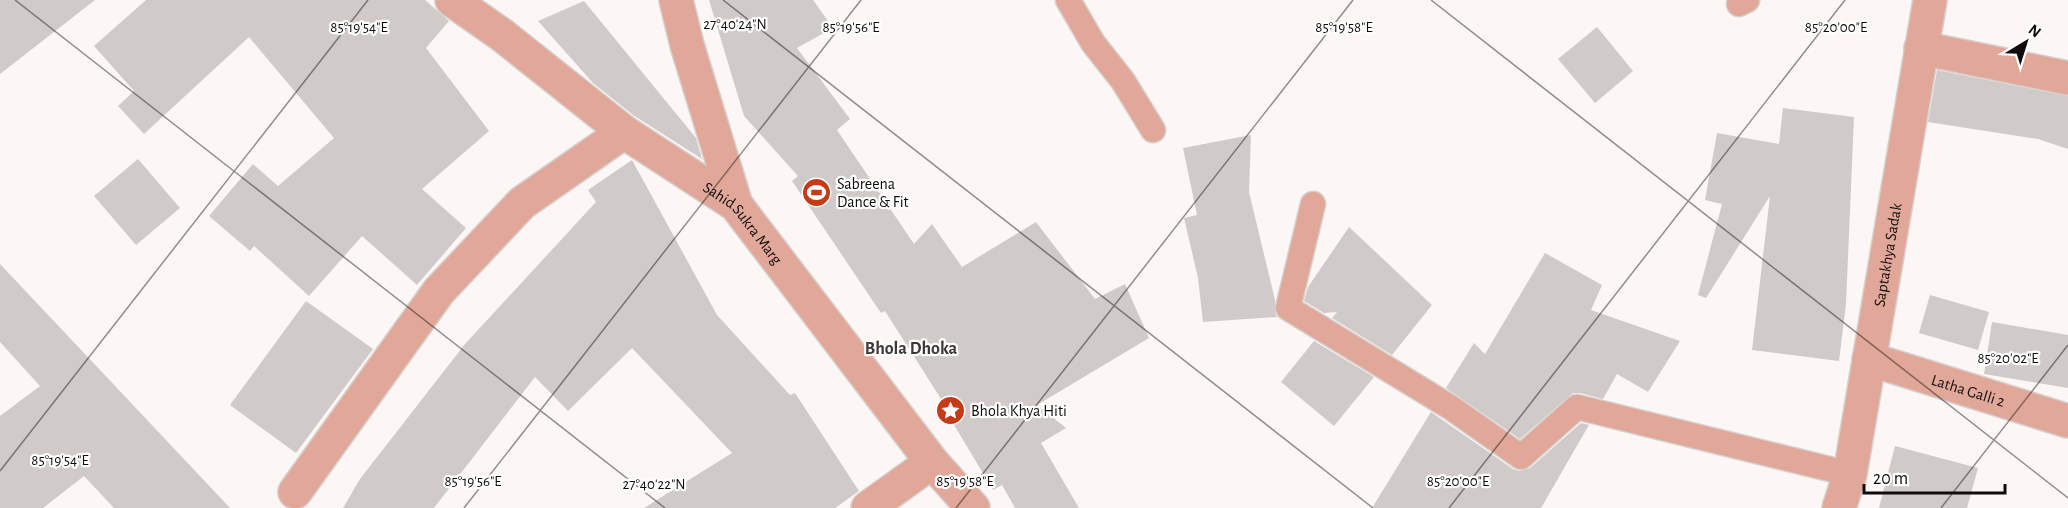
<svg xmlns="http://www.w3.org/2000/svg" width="2068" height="508" viewBox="0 0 2068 508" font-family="'Alegreya Sans',sans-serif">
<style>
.building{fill:#d0cac9}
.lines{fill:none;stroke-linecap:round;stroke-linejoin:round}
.service-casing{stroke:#d6d1cf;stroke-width:27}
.minor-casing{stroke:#d6d1cf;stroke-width:36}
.service{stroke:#e1a799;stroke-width:24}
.minor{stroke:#e1a799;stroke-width:33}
.ticks{fill:none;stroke:#0f0d0c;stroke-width:1.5;stroke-opacity:0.45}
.labels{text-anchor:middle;stroke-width:4.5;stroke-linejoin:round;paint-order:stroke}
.poi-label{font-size:16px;fill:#0f0d0c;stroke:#fff;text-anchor:start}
.street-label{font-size:16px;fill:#0f0d0c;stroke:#fff}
.neighbourhood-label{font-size:18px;font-weight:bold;fill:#3e3938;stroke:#fff}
.ticks-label{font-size:15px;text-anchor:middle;fill:#0f0d0c;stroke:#fff;stroke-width:4.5;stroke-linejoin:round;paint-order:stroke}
</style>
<rect width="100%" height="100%" fill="#fcf6f4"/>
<g class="building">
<polygon points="0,0 95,0 0,74"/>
<polygon points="146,0 425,0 449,21 426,48 489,131 422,189 466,228 417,285 362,236 309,296 254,246 250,251 209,216 253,164 278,186 334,138 249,37 144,134 118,106 134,91 94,46"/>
<polygon points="709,0 813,0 833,28 797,48 850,119 837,130 914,244 932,224 962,267 1036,222 1095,299 1125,284 1149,338 1037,405 1066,428 1041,443 1079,508 1015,508 1002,485 993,490 941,403 943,402 885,311 881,313 792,181 798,176 744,116"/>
<polygon points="584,1 696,138 702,159 633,115 593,83 538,21"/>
<polygon points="1597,27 1633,71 1595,103 1558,59"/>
<polygon points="1937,70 2068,96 2068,149 2038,139 1928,122"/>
<polygon points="1783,108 1854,117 1846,304 1839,361 1752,350 1770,196 1706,298 1698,295 1722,204 1705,200 1717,133 1779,144"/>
<polygon points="1251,135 1249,192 1275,300 1275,313 1277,317 1203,322 1198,278 1184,218 1197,215 1183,148"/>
<polygon points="138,159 180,208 136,245 94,196"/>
<polygon points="632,160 717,315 790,395 795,393 859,491 835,508 644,508 732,453 632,348 568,411 535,377 434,508 343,508 360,479 465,344 596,202 588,190"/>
<polygon points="1349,227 1432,305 1392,355 1332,318 1337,312 1324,313 1304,301 1308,287"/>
<polygon points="1545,253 1602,285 1591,310 1680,341 1648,392 1617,374 1603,399 1580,393 1573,393 1520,439 1446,388 1474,343 1485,354"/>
<polygon points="0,264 117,388 230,508 114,508 84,476 43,508 0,508 0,416 40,386 0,342"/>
<polygon points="1930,295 1989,312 1978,350 1919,333"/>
<polygon points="306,301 373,349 296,453 230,405"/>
<polygon points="1992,322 2068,335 2068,388 1984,374"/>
<polygon points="1314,341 1374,377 1334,426 1281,382"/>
<polygon points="1431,412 1513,469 1519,471 1530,468 1581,423 1589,425 1541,508 1372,508"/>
<polygon points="1895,446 1978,468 1967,508 1879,508"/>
</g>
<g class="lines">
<defs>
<g id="service">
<polyline points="1068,0 1093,43 1123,81 1153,130"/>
<polyline points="1739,4 1747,0"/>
<polyline points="1313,204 1288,308 1450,407 1521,457 1577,407 1850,474"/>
</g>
<g id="minor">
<path id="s1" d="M452 0 502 35 624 132 736 205 932 462 973 508"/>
<polyline points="676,0 687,45 736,205"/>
<polyline points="1921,48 2068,78"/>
<path id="s2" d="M1869 359 2068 421"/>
<polyline points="295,492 439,291 522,203 624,132"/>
<polyline points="868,508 932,462"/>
<path id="s3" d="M1839 508 1850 474 1930 0"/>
</g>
</defs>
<use href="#service" class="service-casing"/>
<use href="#minor" class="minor-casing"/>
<use href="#service" class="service"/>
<use href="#minor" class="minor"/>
</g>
<path class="ticks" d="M15 0 665 508M723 0 1373 508M1431 0 2068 498M0 471 368 0M464 508 861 0M956 508 1353 0M1449 508 1845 0M1941 508 2068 345"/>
<defs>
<symbol id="stadium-disc" viewBox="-11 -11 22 22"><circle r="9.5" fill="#c43b16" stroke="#fff"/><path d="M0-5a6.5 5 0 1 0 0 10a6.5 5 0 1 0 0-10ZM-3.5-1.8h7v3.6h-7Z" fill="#fff"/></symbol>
<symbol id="sight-disc" viewBox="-11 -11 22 22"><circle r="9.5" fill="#c43b16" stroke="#fff"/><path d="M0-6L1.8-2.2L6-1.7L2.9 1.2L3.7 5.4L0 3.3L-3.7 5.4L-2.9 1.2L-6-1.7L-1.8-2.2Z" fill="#fff"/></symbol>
</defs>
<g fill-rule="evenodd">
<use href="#stadium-disc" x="800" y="176" width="33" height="33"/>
<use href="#sight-disc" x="934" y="394" width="33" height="33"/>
</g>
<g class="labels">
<g class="poi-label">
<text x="837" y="189">Sabreena<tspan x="837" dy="18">Dance &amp; Fit</tspan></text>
<text x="971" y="416">Bhola Khya Hiti</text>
</g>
<g class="street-label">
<text dy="6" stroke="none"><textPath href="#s1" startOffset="368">Sahid Sukra Marg</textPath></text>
<text dy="6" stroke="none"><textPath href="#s3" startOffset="258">Saptakhya Sadak</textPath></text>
<text dy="6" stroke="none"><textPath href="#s2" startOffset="104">Latha Galli 2</textPath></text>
</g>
<g class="neighbourhood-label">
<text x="911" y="354">Bhola Dhoka</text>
</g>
</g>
<g class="ticks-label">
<text x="735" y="29">27°40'24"N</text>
<text x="851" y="32">85°19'56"E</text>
<text x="1344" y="32">85°19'58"E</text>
<text x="1836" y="32">85°20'00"E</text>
<text x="359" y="32">85°19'54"E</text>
<text x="2008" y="363">85°20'02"E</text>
<text x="60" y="465">85°19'54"E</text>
<text x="473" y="486">85°19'56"E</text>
<text x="965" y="486">85°19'58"E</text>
<text x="1458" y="486">85°20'00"E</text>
<text x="654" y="489">27°40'22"N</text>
</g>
<g transform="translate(2026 42) rotate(38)" stroke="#ffffff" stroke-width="4.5" paint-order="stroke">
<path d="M0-4.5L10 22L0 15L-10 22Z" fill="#0f0d0c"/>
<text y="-9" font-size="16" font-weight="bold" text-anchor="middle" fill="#0f0d0c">N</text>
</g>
<path d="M1864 484v9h141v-9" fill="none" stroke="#0f0d0c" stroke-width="3"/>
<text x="1873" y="484" font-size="18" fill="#0f0d0c" stroke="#ffffff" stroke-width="4.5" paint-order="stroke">20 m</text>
</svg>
